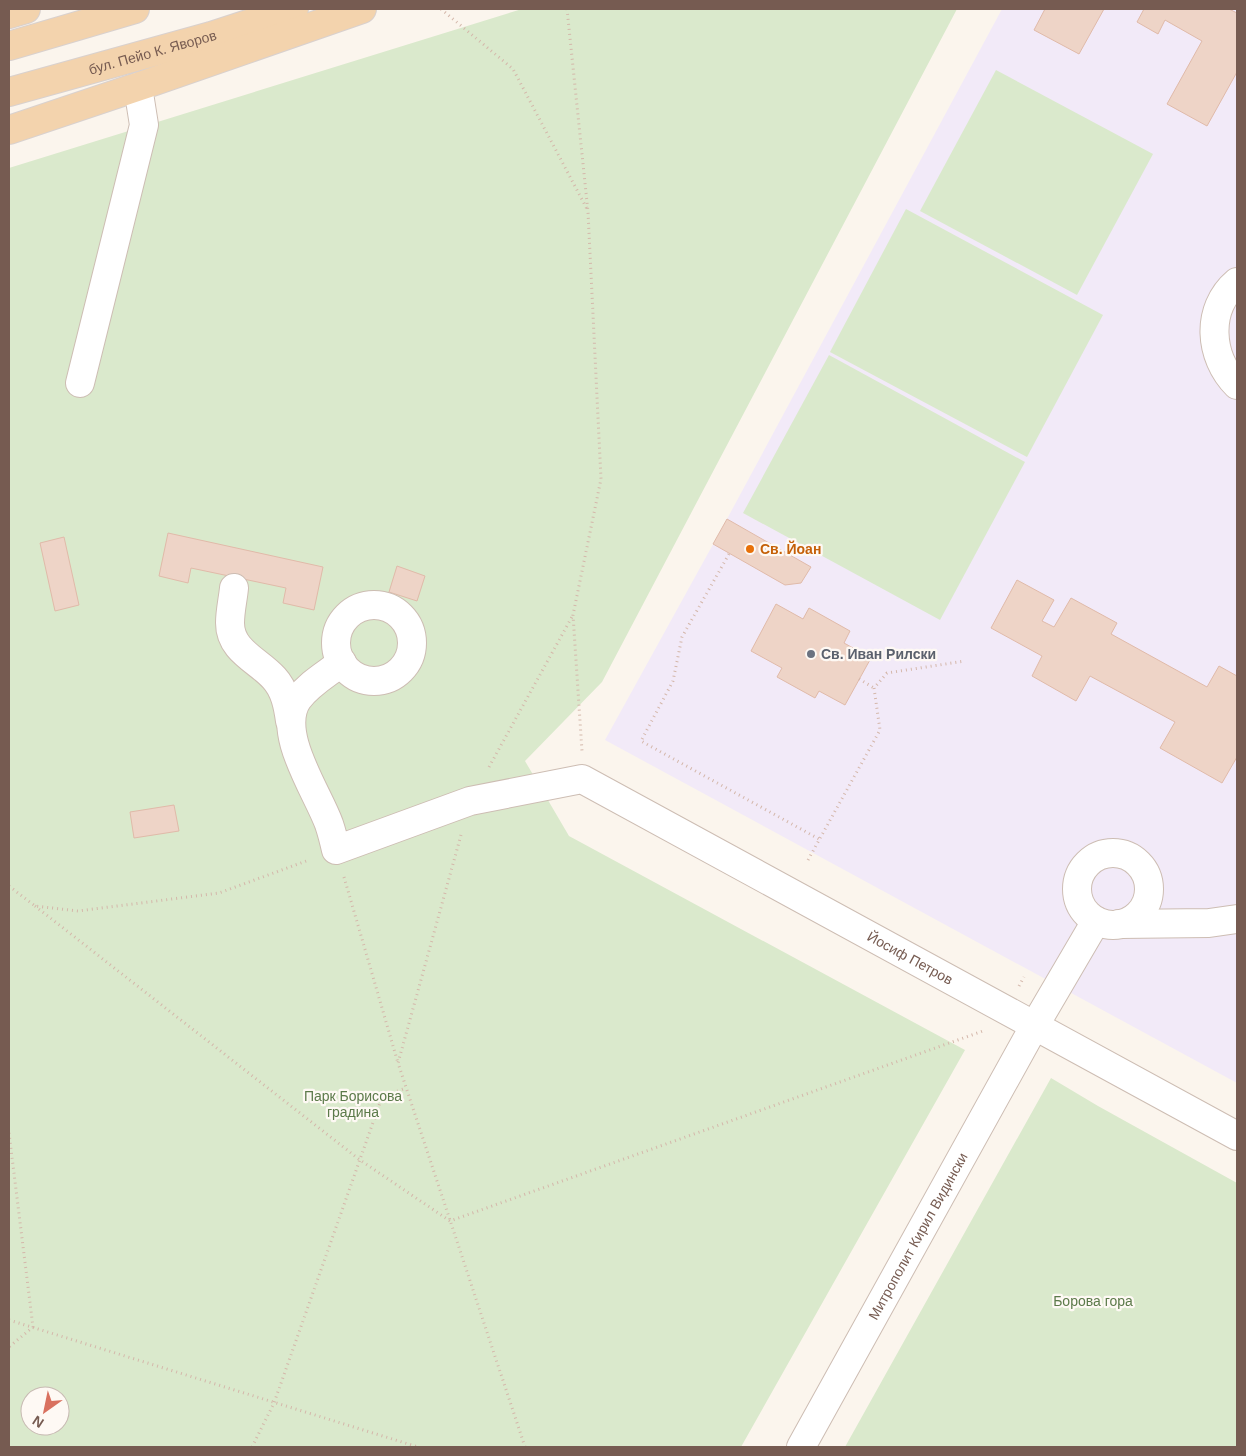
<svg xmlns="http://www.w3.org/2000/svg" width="1246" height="1456" viewBox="0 0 1246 1456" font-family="Arial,sans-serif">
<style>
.education{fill:#f2eaf8}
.green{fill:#dae9cc;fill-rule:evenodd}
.building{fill:#eed4c7;stroke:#e0baa9}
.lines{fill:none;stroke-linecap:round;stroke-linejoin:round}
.minor-casing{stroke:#cdbdb3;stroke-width:30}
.major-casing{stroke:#d9d1ce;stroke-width:30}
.path{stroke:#d4b7aa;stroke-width:3;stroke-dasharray:1 4;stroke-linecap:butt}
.minor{stroke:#fff;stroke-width:28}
.major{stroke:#f3d3ad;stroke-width:28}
.food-dot{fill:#e8710a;stroke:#fef9f4;stroke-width:2}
.worship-dot{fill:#6b7280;stroke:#fef9f4;stroke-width:2}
.labels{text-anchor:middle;stroke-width:4.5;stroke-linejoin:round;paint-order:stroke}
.street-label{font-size:14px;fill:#765b51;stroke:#fef9f4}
.food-label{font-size:14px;font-weight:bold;fill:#c56008;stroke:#fef9f4;text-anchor:start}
.worship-label{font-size:14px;font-weight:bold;fill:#5b616d;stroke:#fef9f4;text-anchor:start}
.park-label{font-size:14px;fill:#5c7a4a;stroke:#fef9f4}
</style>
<rect width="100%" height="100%" fill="#fbf5ed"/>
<polygon class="education" points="1002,9 1237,9 1237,1083 605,740 727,519"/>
<g class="green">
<path d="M522 9H957L602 682 525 761 569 836 965 1050 741 1447H9V168ZM30 1396H60V1426H30Z"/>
<polygon points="996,70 1153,154 1077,295 920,211"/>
<polygon points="906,209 1103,315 1027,457 830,352"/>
<polygon points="829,355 1025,462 940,620 743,513"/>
<polygon points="1051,1078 1098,1106 1237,1183 1237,1447 845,1447"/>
</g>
<g class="building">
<polygon points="1045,9 1104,9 1079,54 1034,30"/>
<polygon points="1144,9 1229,9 1237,13 1237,72 1207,126 1167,104 1202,41 1165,20 1158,34 1137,22"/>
<polygon points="727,519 811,567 801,583 785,585 713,544"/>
<polygon points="168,533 323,567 314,610 283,603 286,588 191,568 188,583 159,576"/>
<polygon points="64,537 79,605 55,611 40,543"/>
<polygon points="397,566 425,576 417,601 389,592"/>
<polygon points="1017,580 1054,600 1042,621 1054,627 1071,598 1117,623 1111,634 1207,687 1219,666 1237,676 1237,757 1222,783 1160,748 1175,722 1090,676 1076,701 1032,676 1042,656 991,628"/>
<polygon points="776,604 803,619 809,608 850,631 844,643 871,658 845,705 819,691 815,698 777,677 782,668 751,651"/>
<polygon points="174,805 179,831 134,838 130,812"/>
</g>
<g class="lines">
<defs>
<g id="minor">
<path d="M1237 282C1205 309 1209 357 1237 385"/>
<polyline points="80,383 144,125 138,87"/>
<path d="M234 588C233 599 230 611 230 623 230 651 258 660 274 678 285 690 288 706 290 721"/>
<circle cx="374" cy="643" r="38"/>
<path id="s1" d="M342 662C327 674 310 683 298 699 275 732 317 791 329 824 332 833 334 841 336 850L470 801 582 779 1237 1136"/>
<circle cx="1113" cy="889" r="36"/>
<polyline points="1119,924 1209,923 1237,919"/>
<path id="s2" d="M801 1447 1035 1025 1096 921"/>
</g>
<g id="major">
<polyline points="9,14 26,9"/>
<polyline points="9,46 135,9"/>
<path id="s3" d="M9 92 211 36 294 9"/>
<polyline points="9,130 149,83 362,9"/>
</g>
</defs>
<use href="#minor" class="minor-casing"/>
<use href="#major" class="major-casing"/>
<g class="path">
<polyline points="441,9 513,69 587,209"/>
<polyline points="567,9 588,212 601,479 573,615 582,751"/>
<polyline points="729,554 682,637 673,681 641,741 819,839"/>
<polyline points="859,679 874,688"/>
<polyline points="489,767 573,615"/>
<polyline points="461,835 398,1063 525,1447"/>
<polyline points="808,860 880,730 874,688 887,673 965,661"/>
<polyline points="344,877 398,1063"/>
<polyline points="9,886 35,906 78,911 219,893 309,860"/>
<polyline points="35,906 360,1160 450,1221 983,1031"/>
<polyline points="1019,986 1024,977"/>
<polyline points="9,1133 33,1327 9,1347"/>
<polyline points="9,1320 418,1447"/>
<polyline points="252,1447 274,1403 382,1097 406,1088"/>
</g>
<use href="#minor" class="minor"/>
<use href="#major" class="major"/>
</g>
<circle class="food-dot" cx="750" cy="549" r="5"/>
<circle class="worship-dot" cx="811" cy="654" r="5"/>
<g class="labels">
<g class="street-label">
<text dy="5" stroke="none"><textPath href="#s3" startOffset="149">бул. Пейо К. Яворов</textPath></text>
<text dy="5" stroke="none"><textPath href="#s1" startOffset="849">Йосиф Петров</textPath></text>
<text dy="5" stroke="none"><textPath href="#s2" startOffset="241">Митрополит Кирил Видински</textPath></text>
</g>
<g class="food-label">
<text x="760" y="554">Св. Йоан</text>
</g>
<g class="worship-label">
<text x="821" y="659">Св. Иван Рилски</text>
</g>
<g class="park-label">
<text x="353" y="1101">Парк Борисова<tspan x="353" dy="16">градина</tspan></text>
<text x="1093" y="1306">Борова гора</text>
</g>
</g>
<rect width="1246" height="1456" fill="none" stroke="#765b51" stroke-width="20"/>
<g transform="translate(45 1411) rotate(213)"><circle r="24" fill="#fef9f4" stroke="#c8bab3"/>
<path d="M0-4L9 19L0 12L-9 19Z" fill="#d9715f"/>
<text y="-8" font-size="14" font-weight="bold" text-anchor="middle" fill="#765b51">N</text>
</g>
</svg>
